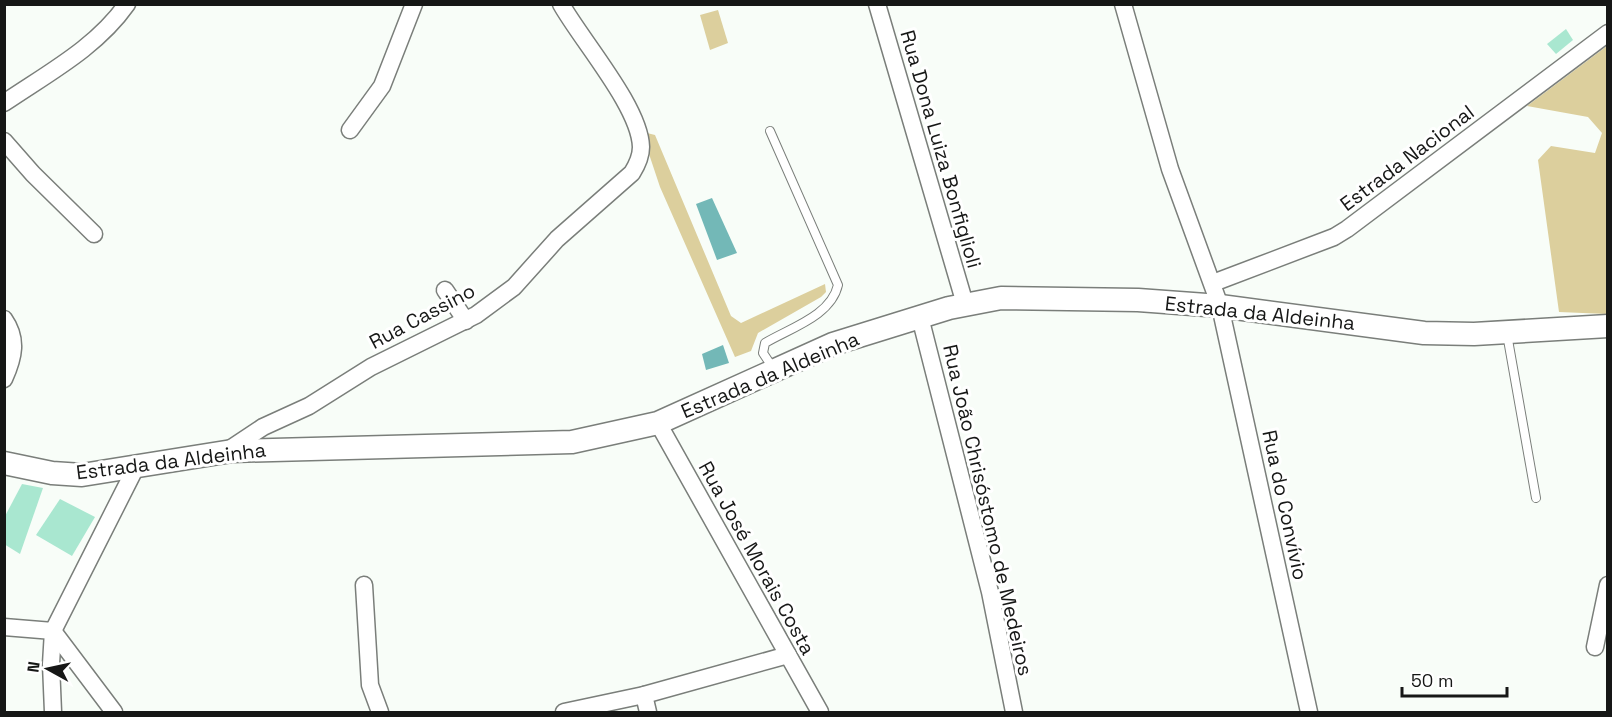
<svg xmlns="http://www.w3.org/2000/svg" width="1612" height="717" viewBox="0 0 1612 717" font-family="'Space Grotesk',sans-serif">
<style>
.green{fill:#dccf9d}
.water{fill:#73b8b7}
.building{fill:#a9e7d0}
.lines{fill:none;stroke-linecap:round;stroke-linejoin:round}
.lane-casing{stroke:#7a7e7a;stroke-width:10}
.street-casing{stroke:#7a7e7a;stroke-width:19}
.secondary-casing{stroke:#7a7e7a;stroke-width:25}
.lane{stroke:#fff;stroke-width:8}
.street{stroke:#fff;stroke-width:16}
.secondary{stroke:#fff;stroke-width:22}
.labels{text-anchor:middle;stroke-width:6;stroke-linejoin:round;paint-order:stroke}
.street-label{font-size:20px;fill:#161716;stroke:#fff}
</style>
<rect width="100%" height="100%" fill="#f8fdf8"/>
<g class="green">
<polygon points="718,10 728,43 710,50 700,15"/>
<polygon points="1607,46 1607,314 1559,312 1538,160 1551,146 1595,153 1602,133 1588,117 1527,106"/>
<polygon points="647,133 655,135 731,316 741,323 825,284 826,292 821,297 758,333 751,351 735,357 660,187 649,154"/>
</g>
<g class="water">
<polygon points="712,198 737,253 717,260 696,204"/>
<polygon points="723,345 729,363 706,370 702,354"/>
</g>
<g class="building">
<polygon points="1566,29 1573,40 1556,54 1547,44"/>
<polygon points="22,484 43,488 20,554 4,544 4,518"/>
<polygon points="60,499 95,517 72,556 36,535"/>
</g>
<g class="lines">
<defs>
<g id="lane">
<path d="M770 131 838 285C831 316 790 328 765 343L763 353 773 368"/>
<polyline points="1507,334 1536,498"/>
</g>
<g id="street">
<polyline points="877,4 965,304"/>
<polyline points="1123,4 1170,169 1220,306 1309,712"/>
<path d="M4 103C48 73 96 48 127 4"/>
<polyline points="350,130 382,86 414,4"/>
<polyline points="4,141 33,174 94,234"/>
<polyline points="1213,283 1334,237 1347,229 1608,33"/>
<polyline points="445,290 466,321"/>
<polyline points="920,317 990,592 1014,712"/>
<path d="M4 319C18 339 14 357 4 379"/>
<polyline points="658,423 820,712"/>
<path d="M227 451 263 427 309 406 371 367 476 315 514 287 557 239 632 173C637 165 641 157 641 147 640 107 581 40 561 4"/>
<polyline points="364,585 370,685 380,712"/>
<polyline points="4,627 53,631 114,712"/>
<polyline points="1595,647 1608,585"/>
<polyline points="644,695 648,712"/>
<polyline points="53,712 51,664 53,631 135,469"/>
<polyline points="564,712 644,695 788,655"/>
</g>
<polyline id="secondary" points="4,463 52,473 82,475 232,451 572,442 658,423 833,344 949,308 1001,298 1138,300 1220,306 1424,333 1474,334 1608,326"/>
</defs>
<use href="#lane" class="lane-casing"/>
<use href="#street" class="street-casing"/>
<use href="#secondary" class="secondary-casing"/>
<use href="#lane" class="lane"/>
<use href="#street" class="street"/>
<use href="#secondary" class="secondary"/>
</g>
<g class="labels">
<g class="street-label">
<text transform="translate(941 149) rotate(74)" y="7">Rua Dona Luiza Bonfiglioli</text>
<text transform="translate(1407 158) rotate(-37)" y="7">Estrada Nacional</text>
<text transform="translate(1260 313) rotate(6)" y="7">Estrada da Aldeinha</text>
<text transform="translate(422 316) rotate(-28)" y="7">Rua Cassino</text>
<text transform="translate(770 375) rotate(-23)" y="7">Estrada da Aldeinha</text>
<text transform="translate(171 461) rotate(-7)" y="7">Estrada da Aldeinha</text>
<text transform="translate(1285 505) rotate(78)" y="7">Rua do Convívio</text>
<text transform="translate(988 510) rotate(77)" y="7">Rua João Chrisóstomo de Medeiros</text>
<text transform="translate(757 558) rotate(61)" y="7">Rua José Morais Costa</text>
</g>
</g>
<rect width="1612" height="717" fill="none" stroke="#161716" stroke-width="12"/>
<g transform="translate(48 669) rotate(278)" stroke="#ffffff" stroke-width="4.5" paint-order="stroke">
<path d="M0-4.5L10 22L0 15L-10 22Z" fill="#161716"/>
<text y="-9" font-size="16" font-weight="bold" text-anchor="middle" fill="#161716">N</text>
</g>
<path d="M1402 687v9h105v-9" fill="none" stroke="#161716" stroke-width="3"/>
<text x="1411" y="687" font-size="18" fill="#161716" stroke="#ffffff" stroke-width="4.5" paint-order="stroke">50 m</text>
</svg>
